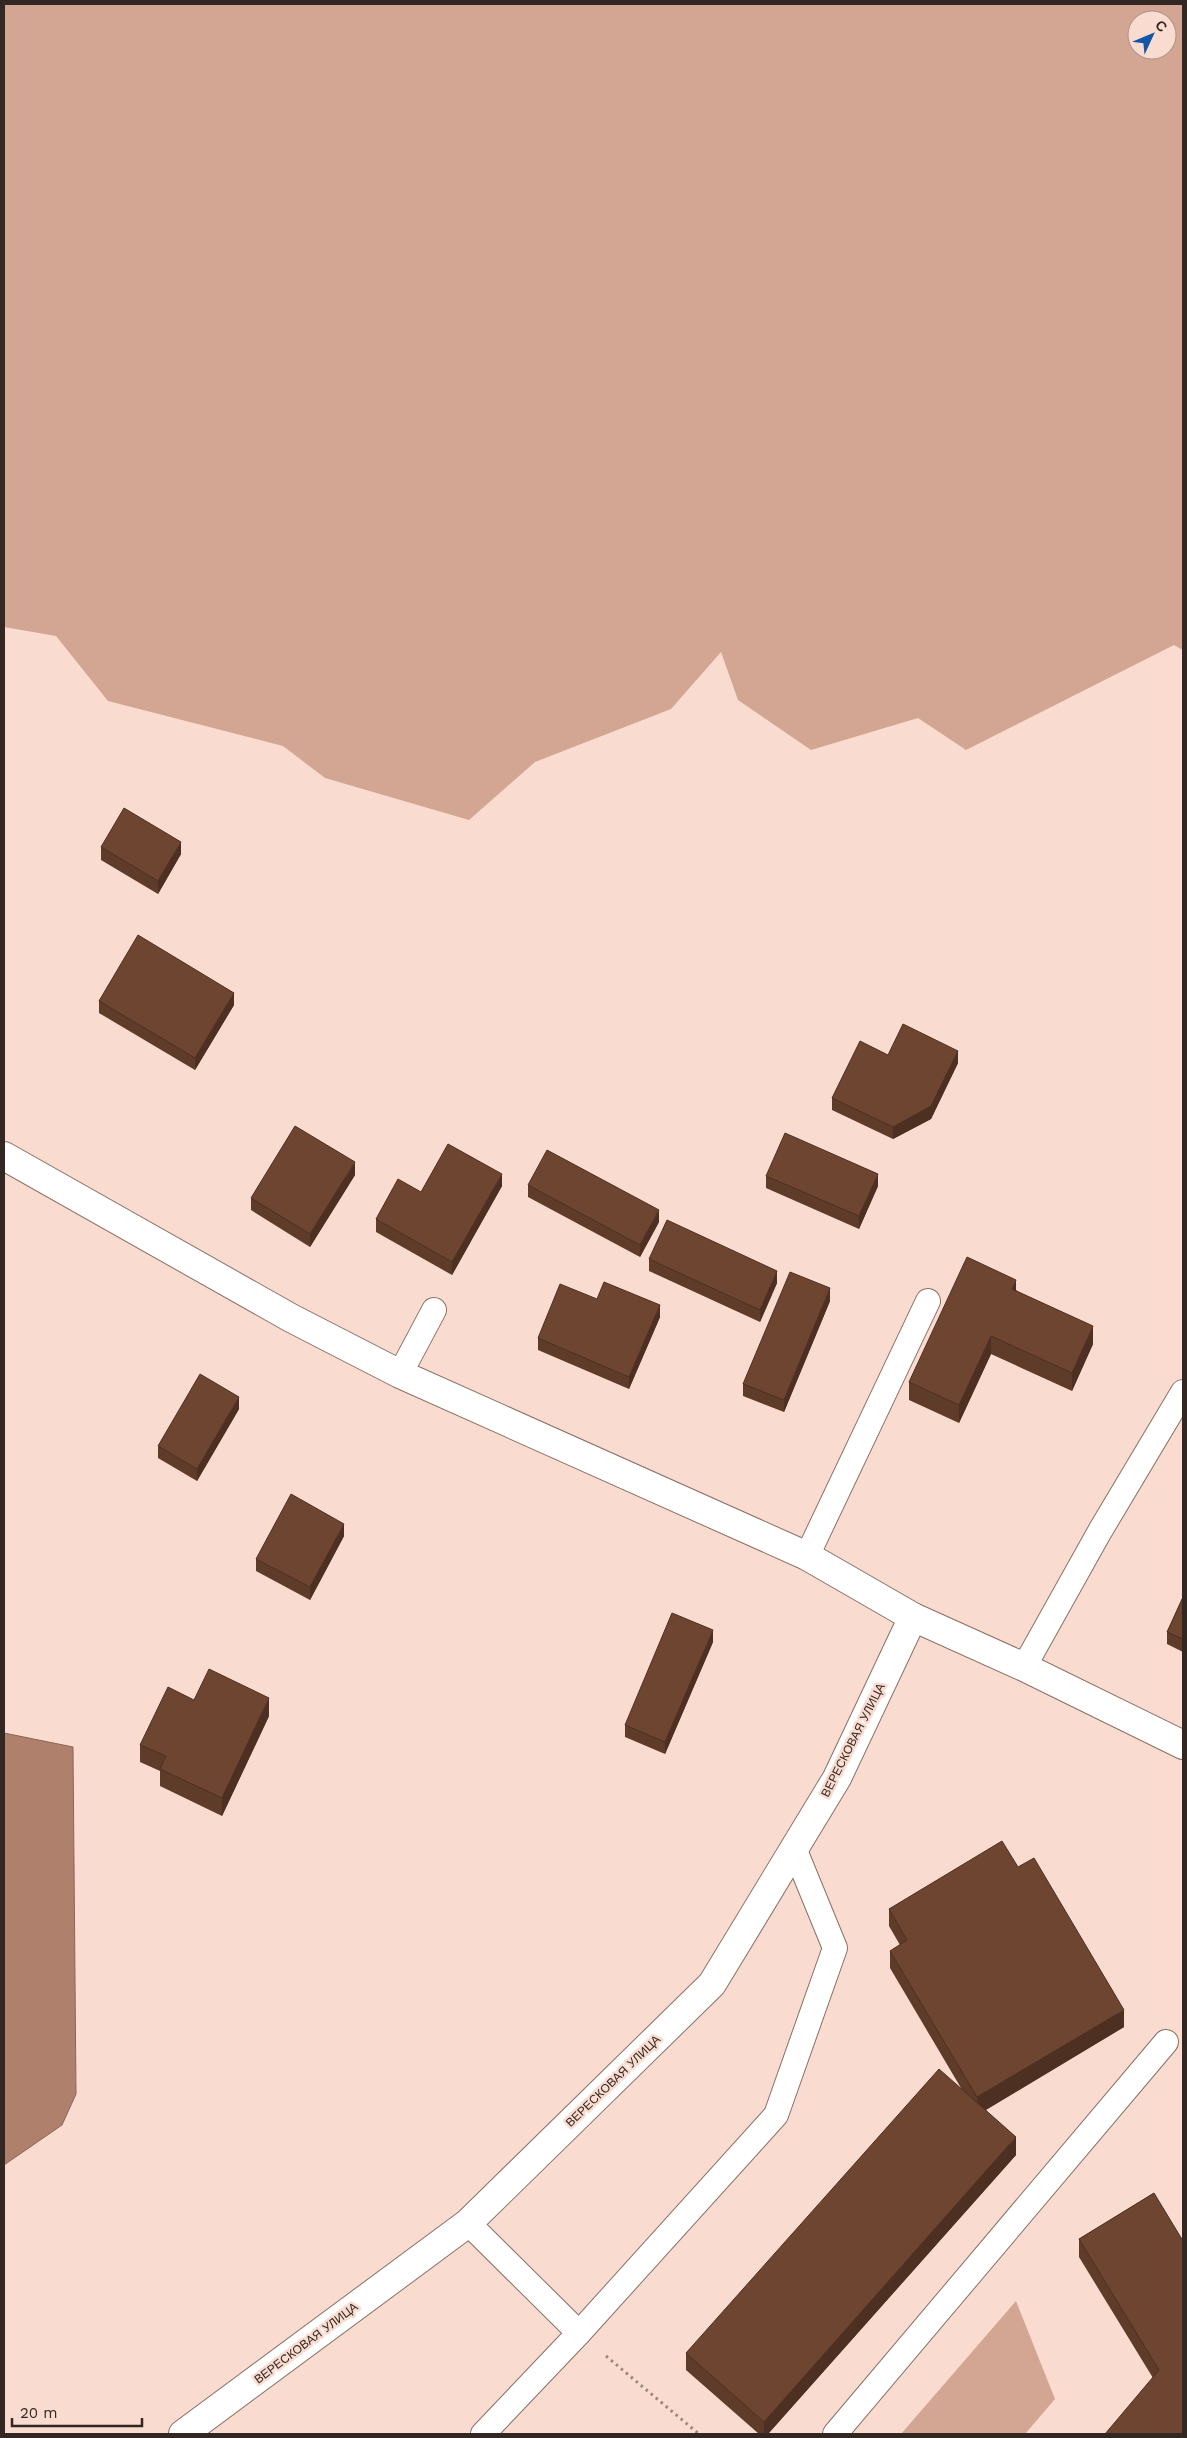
<svg xmlns="http://www.w3.org/2000/svg" width="1187" height="2438" viewBox="0 0 1187 2438" font-family="'Work Sans',sans-serif">
<style>
.green{fill:#d2a692;fill-rule:evenodd}
.water{fill:#af816c;stroke:#8a6656}
.lines{fill:none;stroke-linecap:round;stroke-linejoin:round}
.service-casing{stroke:#897065;stroke-width:26}
.minor-casing{stroke:#897065;stroke-width:30}
.secondary-casing{stroke:#897065;stroke-width:30}
.path{stroke:#9c877e;stroke-width:3;stroke-dasharray:2.5 4;stroke-linecap:butt}
.service{stroke:#fff;stroke-width:24}
.minor{stroke:#fff;stroke-width:28}
.secondary{stroke:#fff;stroke-width:28}
.wall{fill:#5f3b2a}
.shaded-wall{fill:#4d3022}
.building{fill:#6e4531;stroke:#4d3022}
.labels{text-anchor:middle;stroke-width:5;stroke-linejoin:round;paint-order:stroke}
.street-label{font-size:12px;fill:#322722;stroke:#f9dccf}
</style>
<rect width="100%" height="100%" fill="#f9dccf"/>
<g class="green">
<path d="M4 4H1183V650L1174 645 966 750 918 718 811 750 738 700 721 652 671 709 535 762 469 820 325 778 283 746 108 701 56 636 4 627ZM1137 20H1167V50H1137Z"/>
<polygon points="1016,2301 1055,2399 1025,2434 901,2434"/>
</g>
<polygon class="water" points="4,1733 73,1747 76,2094 62,2125 4,2165"/>
<g class="lines">
<defs>
<g id="service">
<polyline points="400,1374 434,1310"/>
<polyline points="807,1556 928,1301"/>
<polyline points="1024,1667 1100,1531 1183,1392"/>
<polyline points="468,2223 579,2333 483,2434"/>
<polyline points="579,2333 776,2115 835,1948 794,1848"/>
<polyline points="835,2434 1166,2042"/>
</g>
<polyline id="minor" points="183,2434 468,2223 712,1984 837,1778 913,1617"/>
<polyline id="secondary" points="4,1156 291,1318 400,1374 807,1556 913,1617 1024,1667 1183,1745"/>
</defs>
<use href="#service" class="service-casing"/>
<use href="#minor" class="minor-casing"/>
<use href="#secondary" class="secondary-casing"/>
<polyline class="path" points="606,2356 699,2434"/>
<use href="#service" class="service"/>
<use href="#minor" class="minor"/>
<use href="#secondary" class="secondary"/>
</g>
<g class="wall">
<polygon points="101,847 181,854 158,894 101,860"/>
<polygon points="99,1001 234,1005 195,1070 99,1013"/>
<polygon points="888,1055 958,1063 931,1119 893,1139 832,1110 832,1098"/>
<polygon points="355,1175 310,1247 251,1210 251,1198"/>
<polygon points="766,1176 878,1186 859,1229 766,1188"/>
<polygon points="528,1185 659,1222 640,1257 528,1197"/>
<polygon points="502,1186 452,1275 376,1232 376,1219 421,1192"/>
<polygon points="649,1259 777,1283 760,1322 649,1271"/>
<polygon points="1016,1290 1093,1344 1072,1391 991,1354 959,1423 909,1400 909,1382"/>
<polygon points="597,1299 660,1317 629,1389 538,1350 538,1338"/>
<polygon points="830,1301 784,1412 743,1396 743,1384"/>
<polygon points="239,1409 197,1481 158,1458 158,1446"/>
<polygon points="344,1536 310,1600 256,1571 256,1559"/>
<polygon points="1183,1597 1183,1652 1167,1644 1167,1632"/>
<polygon points="713,1642 665,1754 625,1737 625,1725"/>
<polygon points="194,1700 269,1716 222,1816 160,1786 160,1771 140,1762 140,1745"/>
<polygon points="1018,1867 1124,2027 986,2110 1016,2155 768,2434 759,2434 686,2370 686,2353 961,2088 890,1968 890,1951 900,1945 889,1926 889,1909"/>
<polygon points="1154,2193 1183,2434 1153,2378 1079,2257 1079,2239"/>
</g>
<g class="shaded-wall">
<polygon points="181,842 181,854 158,894 158,881"/>
<polygon points="234,993 234,1005 195,1070 195,1058"/>
<polygon points="958,1051 958,1063 931,1119 893,1139 893,1127"/>
<polygon points="355,1162 355,1175 310,1247 310,1234"/>
<polygon points="502,1174 502,1186 452,1275 452,1262"/>
<polygon points="878,1174 878,1186 859,1229 859,1216"/>
<polygon points="659,1210 659,1222 640,1257 640,1245"/>
<polygon points="777,1271 777,1283 760,1322 760,1310"/>
<polygon points="1016,1280 1016,1298 1012,1289"/>
<polygon points="830,1288 830,1301 784,1412 784,1400"/>
<polygon points="660,1305 660,1317 629,1389 629,1377"/>
<polygon points="1093,1326 1093,1344 1072,1391 1072,1373"/>
<polygon points="991,1336 991,1354 959,1423 959,1405"/>
<polygon points="239,1397 239,1409 197,1481 197,1469"/>
<polygon points="344,1524 344,1536 310,1600 310,1587"/>
<polygon points="713,1630 713,1642 665,1754 665,1742"/>
<polygon points="269,1698 269,1716 222,1816 222,1798"/>
<polygon points="1124,2010 1124,2027 977,2115 977,2097"/>
<polygon points="1016,2137 1016,2155 768,2434 764,2434 764,2422"/>
</g>
<g class="building">
<polygon points="124,808 181,842 158,881 101,847"/>
<polygon points="138,935 234,993 195,1058 99,1001"/>
<polygon points="903,1024 958,1051 931,1106 893,1127 832,1098 860,1041 888,1055"/>
<polygon points="295,1126 355,1162 310,1234 251,1198"/>
<polygon points="785,1133 878,1174 859,1216 766,1176"/>
<polygon points="448,1144 502,1174 452,1262 376,1219 398,1179 421,1192"/>
<polygon points="547,1150 659,1210 640,1245 528,1185"/>
<polygon points="667,1220 777,1271 760,1310 649,1259"/>
<polygon points="967,1257 1016,1280 1012,1289 1093,1326 1072,1373 991,1336 959,1405 909,1382"/>
<polygon points="790,1272 830,1288 784,1400 743,1384"/>
<polygon points="604,1282 660,1305 629,1377 538,1338 560,1284 597,1299"/>
<polygon points="200,1374 239,1397 197,1469 158,1446"/>
<polygon points="291,1494 344,1524 310,1587 256,1559"/>
<polygon points="1183,1597 1183,1639 1167,1632"/>
<polygon points="672,1613 713,1630 665,1742 625,1725"/>
<polygon points="209,1669 269,1698 222,1798 160,1769 166,1756 140,1745 168,1687 194,1700"/>
<polygon points="1002,1841 1018,1867 1034,1858 1124,2010 977,2097 890,1951 907,1940 889,1909"/>
<polygon points="939,2069 1016,2137 764,2422 686,2353"/>
<polygon points="1154,2193 1183,2241 1183,2434 1105,2434 1159,2370 1079,2239"/>
</g>
<g class="labels">
<g class="street-label">
<text transform="translate(853 1740) rotate(-63)" y="4">ВЕРЕСКОВАЯ УЛИЦА</text>
<text transform="translate(613 2081) rotate(-44)" y="4">ВЕРЕСКОВАЯ УЛИЦА</text>
<text transform="translate(306 2343) rotate(-37)" y="4">ВЕРЕСКОВАЯ УЛИЦА</text>
</g>
</g>
<rect width="1187" height="2438" fill="none" stroke="#322722" stroke-width="10"/>
<g transform="translate(1152 35) rotate(46)"><circle r="24" fill="#f9dccf" stroke="#a9948a"/>
<path d="M0-4L9 19L0 12L-9 19Z" fill="#1257a7"/>
<text y="-8" font-size="14" font-weight="bold" text-anchor="middle" fill="#322722">С</text>
</g>
<path d="M12 2418v8h130v-8" fill="none" stroke="#322722" stroke-width="2.5"/>
<text x="20" y="2418" font-size="15" fill="#322722" stroke="#f9dccf" stroke-width="4" paint-order="stroke">20 m</text>
</svg>
